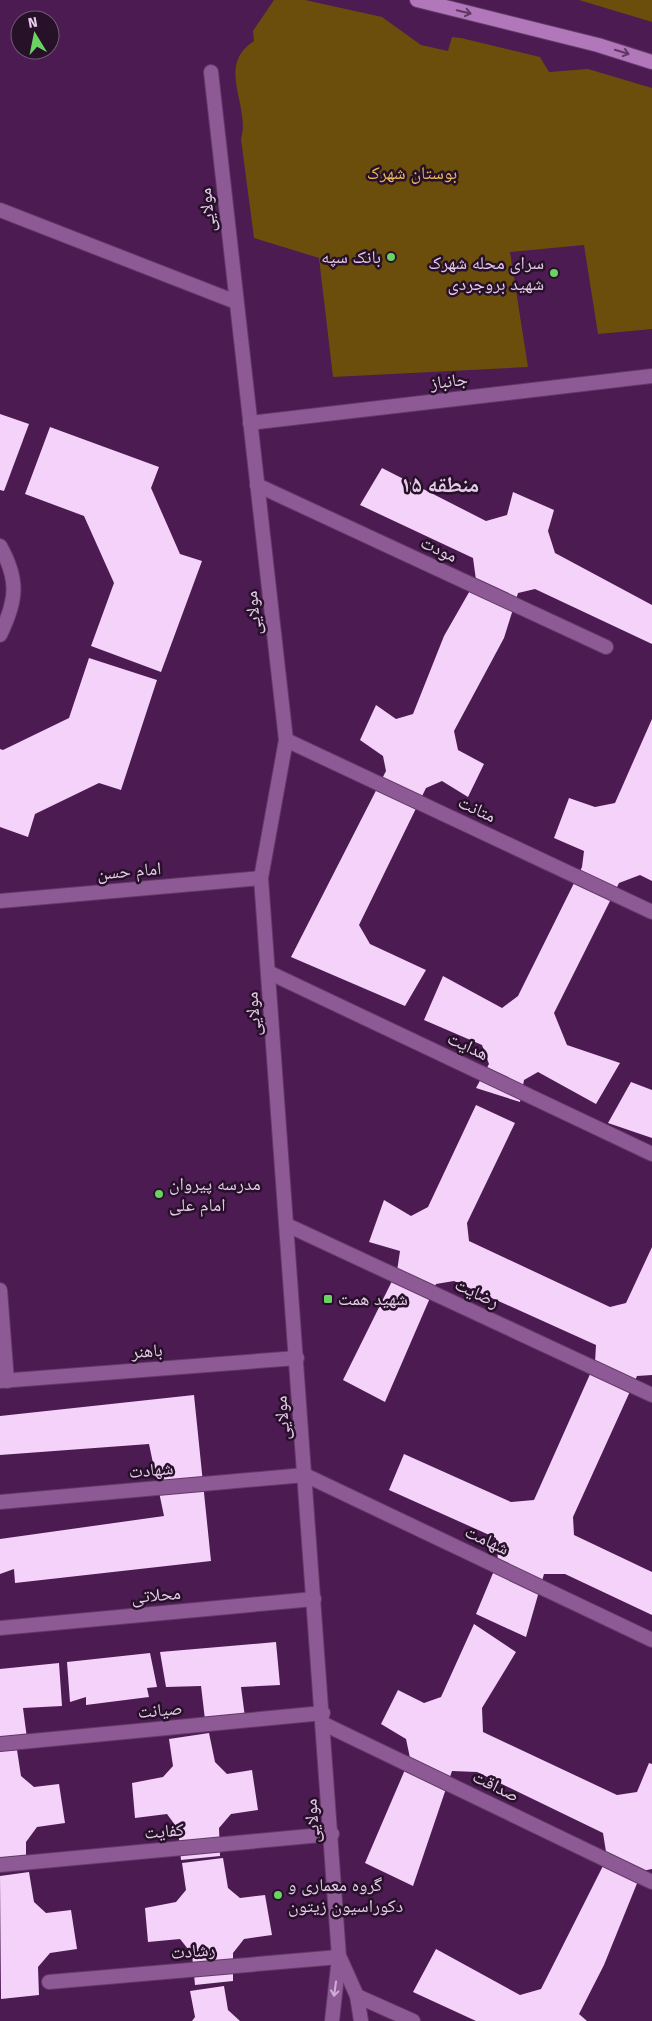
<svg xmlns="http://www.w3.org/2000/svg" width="652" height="2021" viewBox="0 0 652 2021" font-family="'Fira Sans','Noto Naskh Arabic',sans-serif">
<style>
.green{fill:#6b4e0b}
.building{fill:#f4d2f9}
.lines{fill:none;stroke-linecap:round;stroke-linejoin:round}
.minor-casing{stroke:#633968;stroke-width:16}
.trunk-casing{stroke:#633968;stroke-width:16}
.minor{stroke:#8e5a95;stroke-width:14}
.trunk{stroke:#b276ba;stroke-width:14}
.oneway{stroke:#5e3963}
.oneway2{stroke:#d0aed5}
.poi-dot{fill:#6ad363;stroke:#261129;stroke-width:2}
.labels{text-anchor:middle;stroke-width:5;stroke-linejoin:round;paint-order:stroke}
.park-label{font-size:18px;fill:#ecba57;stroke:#261129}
.street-label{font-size:18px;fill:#e6caea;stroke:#261129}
.poi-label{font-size:18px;fill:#e6caea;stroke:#261129;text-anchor:start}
.district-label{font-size:22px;font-weight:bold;fill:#e6caea;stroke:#261129}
</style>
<rect width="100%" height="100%" fill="#4b1b52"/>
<g class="green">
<path d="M274 0H305L382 17 421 45 448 51 452 37 461 38 540 57 549 72 588 69 652 88V329L598 334 584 245 510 252 528 367 333 377 319 258 254 238 241 139C251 105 215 66 254 41L253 31Z"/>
<polygon points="579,0 652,0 652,22"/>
</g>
<g class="building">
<polygon points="0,414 29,424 4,491 0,490"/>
<polygon points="50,427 159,467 151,488 180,554 202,561 161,672 91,646 114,583 84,516 25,494"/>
<polygon points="382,468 486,521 507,515 513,492 554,510 548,531 555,553 652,605 652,644 535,589 518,593 504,638 454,731 458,750 484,764 468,797 442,781 426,788 359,925 370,944 426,970 405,1006 291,957 386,771 383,756 360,740 376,705 396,719 413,714 444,636 476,580 473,558 360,505"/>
<polygon points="89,658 157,680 121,790 99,783 35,814 28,837 0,827 0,749 3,750 69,718"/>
<polygon points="652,719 652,881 640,875 619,883 554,1013 567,1045 620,1063 596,1104 538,1072 524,1080 520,1102 476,1088 489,1064 482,1045 424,1020 443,976 502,1008 518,996 582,867 584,851 554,838 569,798 595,807 615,803"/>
<polygon points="631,1082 652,1090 652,1138 608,1123"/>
<polygon points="476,1105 515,1123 467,1223 469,1241 610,1307 626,1303 652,1247 652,1375 637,1376 573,1517 574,1535 652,1572 652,1615 565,1574 544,1574 526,1637 476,1614 498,1561 496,1538 389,1490 404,1454 511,1502 534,1500 595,1363 596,1345 454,1281 436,1284 385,1402 343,1380 397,1271 400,1251 369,1242 384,1200 411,1216 428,1207"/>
<polygon points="194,1395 211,1561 15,1583 14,1569 0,1574 0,1539 164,1516 149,1444 0,1455 0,1416"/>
<polygon points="474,1624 516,1652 482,1708 483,1732 617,1795 637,1792 649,1763 652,1764 652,1869 642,1871 604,1965 579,2014 587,2021 476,2021 413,1992 436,1949 520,1995 541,1989 607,1858 603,1833 477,1772 452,1771 413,1886 365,1863 410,1758 406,1739 381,1724 398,1690 424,1703 441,1697"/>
<polygon points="276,1642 280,1685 241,1687 246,1725 206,1728 201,1686 166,1687 160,1652"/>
<polygon points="150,1653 157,1687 147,1688 149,1697 86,1705 86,1697 70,1702 67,1662"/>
<polygon points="59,1663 62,1706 23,1708 28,1746 0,1749 0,1669"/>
<polygon points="209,1733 215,1762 227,1774 252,1770 258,1810 231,1814 219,1828 220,1856 181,1860 178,1829 167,1814 135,1818 132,1783 163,1777 173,1766 169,1739"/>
<polygon points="17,1750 21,1776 34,1787 59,1784 65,1823 37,1827 26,1842 26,1869 0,1872 0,1751"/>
<polygon points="223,1858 228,1888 240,1898 265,1895 272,1935 244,1939 233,1953 233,1981 195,1985 192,1954 180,1939 148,1942 145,1908 176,1902 186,1890 182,1863"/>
<polygon points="29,1872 34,1902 46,1913 71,1910 77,1949 50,1953 38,1967 39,1995 1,1999 0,1876"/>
<polygon points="224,1986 228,2010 240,2021 192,2021 195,2017 190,1991"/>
</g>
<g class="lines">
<defs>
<g id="minor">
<polyline points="211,72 286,740 261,878 339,1957 332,2021"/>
<polyline points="0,210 236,302"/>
<polyline points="250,423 652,376"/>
<polyline points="257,485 606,647"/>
<path d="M0 546C19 580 17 600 0 635"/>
<polyline points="286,740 652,912"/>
<polyline points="0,901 261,878"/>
<polyline points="268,972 652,1154"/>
<polyline points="287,1225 652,1395"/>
<polyline points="0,1290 7,1381"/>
<polyline points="0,1381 297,1358"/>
<polyline points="0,1502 305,1475 652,1640"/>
<polyline points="0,1628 314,1599"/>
<polyline points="324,1724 652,1882"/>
<polyline points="0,1744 323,1713"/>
<polyline points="0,1865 332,1834"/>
<polyline points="340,1958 357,1996 361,2021"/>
<polyline points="49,1982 339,1957"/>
<polyline points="357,1996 413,2021"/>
</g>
<polyline id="trunk" points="417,0 598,45 652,62"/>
</defs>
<use href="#minor" class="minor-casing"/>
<use href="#trunk" class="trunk-casing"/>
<use href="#minor" class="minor"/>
<use href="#trunk" class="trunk"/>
</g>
<defs><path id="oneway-shaft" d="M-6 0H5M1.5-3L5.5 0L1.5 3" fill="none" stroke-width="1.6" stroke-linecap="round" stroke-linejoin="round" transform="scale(1.25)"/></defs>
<g class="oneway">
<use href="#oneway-shaft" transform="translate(464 12) rotate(14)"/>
<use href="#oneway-shaft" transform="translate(622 52) rotate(17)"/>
</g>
<use class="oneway2" href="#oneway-shaft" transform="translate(335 1989) rotate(98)"/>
<g class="poi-dot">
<circle cx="391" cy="257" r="5"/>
<circle cx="554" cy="273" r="5"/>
<circle cx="159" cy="1194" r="5"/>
<rect x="323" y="1294" width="10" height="10" rx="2.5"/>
<circle cx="278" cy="1895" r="5"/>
</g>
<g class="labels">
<g class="park-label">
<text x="412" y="179">بوستان شهرک</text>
</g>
<g class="street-label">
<text transform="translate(207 210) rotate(-96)" y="6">مولايی</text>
<text transform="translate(449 381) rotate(-7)" y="6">جانباز</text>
<text transform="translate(439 549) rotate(25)" y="6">مودت</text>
<text transform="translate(253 613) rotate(-96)" y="6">مولايی</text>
<text transform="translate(477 809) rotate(25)" y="6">متانت</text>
<text transform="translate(129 871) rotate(-5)" y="6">امام حسن</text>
<text transform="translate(253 1014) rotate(-94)" y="6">مولايی</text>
<text transform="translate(468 1046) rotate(25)" y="6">هدایت</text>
<text transform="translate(477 1293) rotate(25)" y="6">رضایت</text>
<text transform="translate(147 1351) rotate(-4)" y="6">باهنر</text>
<text transform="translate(282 1418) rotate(-94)" y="6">مولايی</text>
<text transform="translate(151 1470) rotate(-5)" y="6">شهادت</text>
<text transform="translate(487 1540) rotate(25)" y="6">شهامت</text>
<text transform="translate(156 1595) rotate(-5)" y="6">محلاتی</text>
<text transform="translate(160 1710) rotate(-5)" y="6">صیانت</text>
<text transform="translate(496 1786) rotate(26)" y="6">صداقت</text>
<text transform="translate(312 1821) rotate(-94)" y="6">مولايی</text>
<text transform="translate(164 1831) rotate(-5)" y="6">کفایت</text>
<text transform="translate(193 1951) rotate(-5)" y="6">رشادت</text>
</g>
<g class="poi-label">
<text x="381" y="263" text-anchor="end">بانک سپه</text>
<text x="544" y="269" text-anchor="end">سرای محله شهرک<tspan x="544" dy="21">شهید بروجردی</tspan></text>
<text x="169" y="1190">مدرسه پیروان<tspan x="169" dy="21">امام علی</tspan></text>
<text x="338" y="1305">شهید همت</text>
<text x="288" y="1891">گروه معماری و<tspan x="288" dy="21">دکوراسیون زیتون</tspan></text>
</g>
<g class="district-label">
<text x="440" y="492">منطقه ۱۵</text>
</g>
</g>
<g transform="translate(35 35) rotate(350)"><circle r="24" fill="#261129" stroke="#735b76"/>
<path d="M0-4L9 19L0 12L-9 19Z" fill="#6ad363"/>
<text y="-8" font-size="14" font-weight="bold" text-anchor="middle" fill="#e6caea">N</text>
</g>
</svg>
